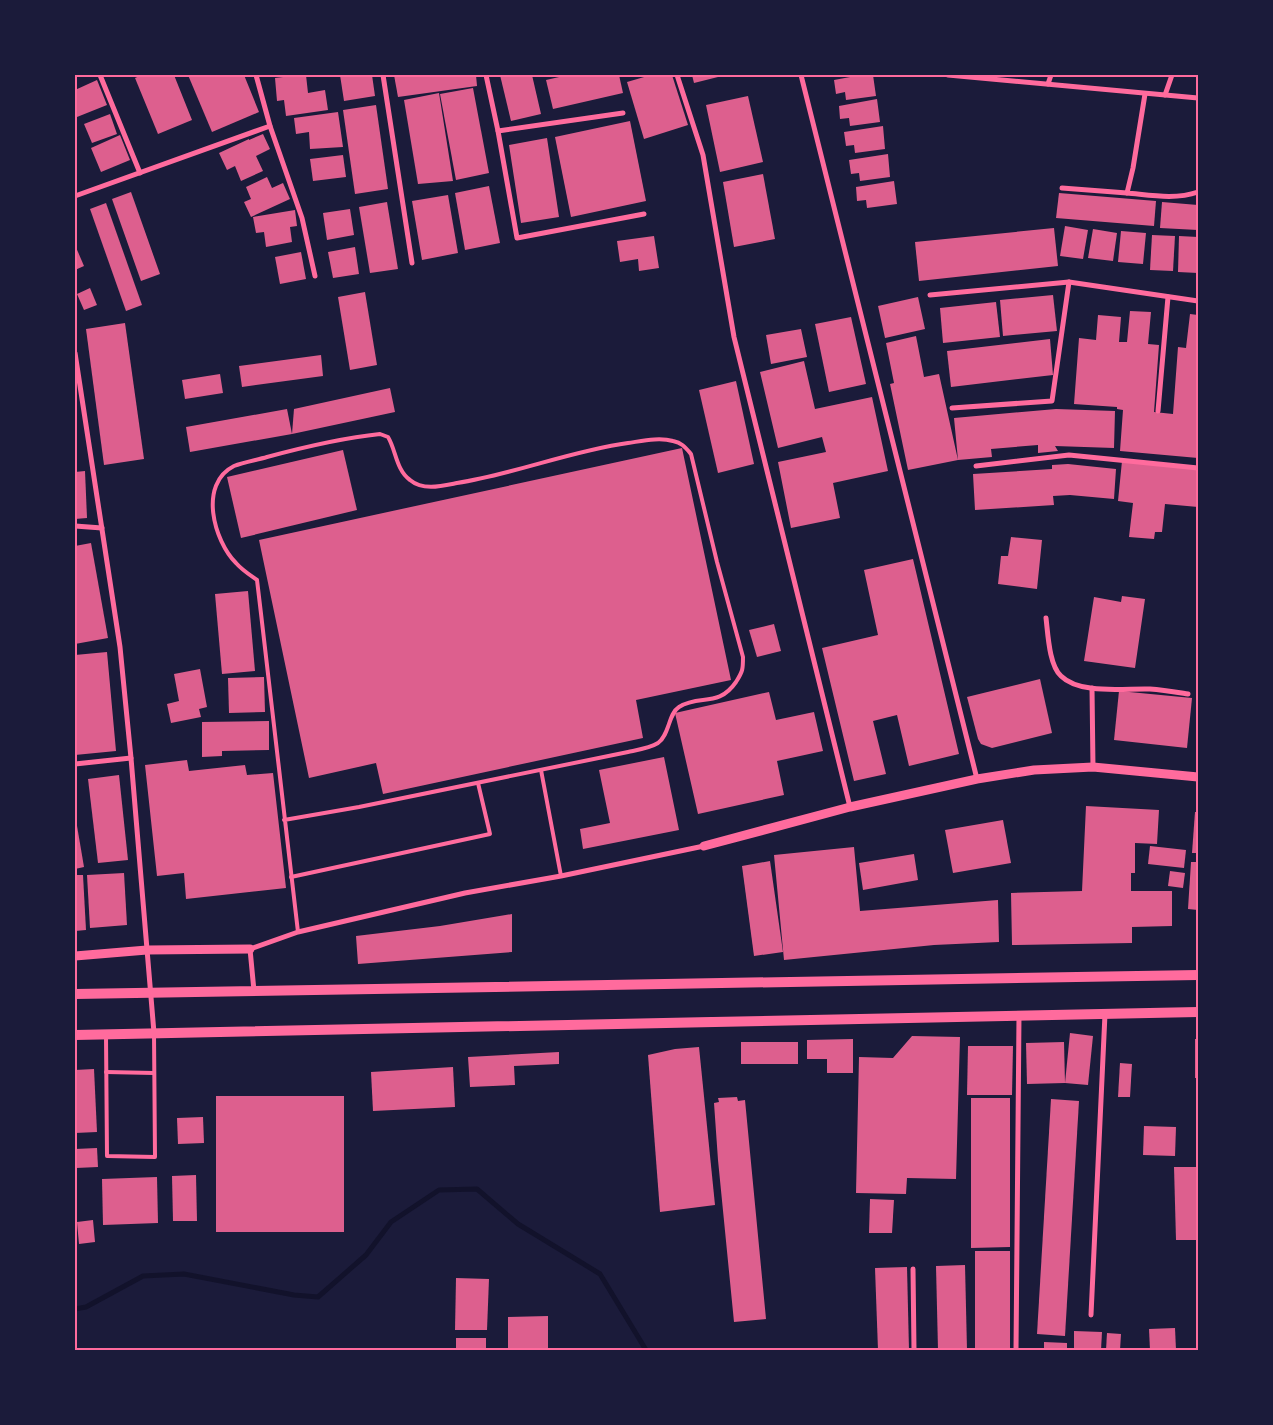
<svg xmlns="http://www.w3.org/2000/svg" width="1273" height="1425" viewBox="0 0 1273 1425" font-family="Literata,serif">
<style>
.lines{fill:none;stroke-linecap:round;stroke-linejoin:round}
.stream{stroke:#12122b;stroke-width:5}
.building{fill:#dd5f8e}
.service{stroke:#ff6b9d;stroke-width:4}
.minor{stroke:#ff6b9d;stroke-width:5}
.tertiary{stroke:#ff6b9d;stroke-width:9}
.secondary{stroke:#ff6b9d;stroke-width:10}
.neatline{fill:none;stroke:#ff6b9d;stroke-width:2}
</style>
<rect width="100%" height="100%" fill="#1b1b3a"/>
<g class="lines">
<polyline class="stream" points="75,1309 86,1307 143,1276 184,1274 294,1295 318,1297 366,1255 391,1222 439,1190 477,1189 518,1224 600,1274 646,1350"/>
</g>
<g class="building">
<polygon points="142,75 174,75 192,120 158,134 135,78"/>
<polygon points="188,75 244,75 259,112 212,132"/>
<polygon points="299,75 306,75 308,93 325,90 328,110 286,116 284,100 277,101 275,78"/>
<polygon points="340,75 372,75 375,96 344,101"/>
<polygon points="394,75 476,75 477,86 398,97"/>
<polygon points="500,75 532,75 541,114 511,121"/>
<polygon points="568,75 619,75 623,93 553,109 546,80"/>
<polygon points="651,75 672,75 688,125 644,139 627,82"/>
<polygon points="692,75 722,75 722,76 694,83"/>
<polygon points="861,75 873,75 876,96 846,100 845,92 836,94 834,80"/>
<polygon points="97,80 107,105 77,117 75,112 75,90"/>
<polygon points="473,88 489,173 456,180 440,94"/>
<polygon points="439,93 453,181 418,184 404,100"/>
<polygon points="748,96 763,162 720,172 706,105"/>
<polygon points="877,99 880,122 850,126 849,118 840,119 839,106"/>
<polygon points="376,105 388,189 355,194 343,110"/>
<polygon points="338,112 343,147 310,149 309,132 296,134 294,118"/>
<polygon points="110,114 117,134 92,143 84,124"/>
<polygon points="630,121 646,201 571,217 555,137"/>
<polygon points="883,126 885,149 855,153 854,145 846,146 844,132"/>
<polygon points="263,134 270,149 256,156 263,171 241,181 235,166 227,170 219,153 249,139 249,140"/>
<polygon points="120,135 130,160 101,172 91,148"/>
<polygon points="547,138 559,217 521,223 509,145"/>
<polygon points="888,154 890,177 860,181 859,173 851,174 849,160"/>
<polygon points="343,155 346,177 313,181 310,159"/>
<polygon points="763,174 775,239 734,247 723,182"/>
<polygon points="267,177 272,188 283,183 290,199 251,217 244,202 251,199 246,187"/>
<polygon points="894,181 897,204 867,208 866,200 857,201 856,187"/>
<polygon points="489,186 500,243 465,250 455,193"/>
<polygon points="131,192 160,274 141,281 112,199"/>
<polygon points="1059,193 1156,201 1154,226 1056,218"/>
<polygon points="448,195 458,253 422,260 412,201"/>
<polygon points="387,202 398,269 370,273 359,207"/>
<polygon points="1162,202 1198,205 1198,230 1160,228"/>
<polygon points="106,203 142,305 126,311 90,209"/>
<polygon points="350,209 354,235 327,240 323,213"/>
<polygon points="295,210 297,226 290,227 292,242 266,247 264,232 256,233 253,217"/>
<polygon points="1065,226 1088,230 1083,259 1060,256"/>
<polygon points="1054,228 1058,266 919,281 915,242"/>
<polygon points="1093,229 1117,233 1113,261 1088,258"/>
<polygon points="1121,231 1146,233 1143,264 1118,262"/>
<polygon points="1152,235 1175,236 1173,271 1150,270"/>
<polygon points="654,236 659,268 639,271 638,259 620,262 617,241"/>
<polygon points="1179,236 1198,237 1198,273 1178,272"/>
<polygon points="75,245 84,266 75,270"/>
<polygon points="355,247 359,274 333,278 328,252"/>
<polygon points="301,252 306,279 280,284 275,257"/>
<polygon points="90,288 97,305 84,310 77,294"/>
<polygon points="365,292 377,365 350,370 338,297"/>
<polygon points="1053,295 1057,331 1003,336 1000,300"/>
<polygon points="918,297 925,329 885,338 878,306"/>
<polygon points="996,302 1000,337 943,343 940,308"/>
<polygon points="1130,311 1151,312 1148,344 1159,345 1154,412 1173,414 1178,347 1186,348 1190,314 1198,315 1198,458 1120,451 1123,410 1117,409 1117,407 1074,404 1079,338 1096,340 1098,315 1121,317 1119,342 1127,342"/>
<polygon points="851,317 866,384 829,392 815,324"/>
<polygon points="125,323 144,459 104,465 86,329"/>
<polygon points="801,329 807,357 771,364 766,335"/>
<polygon points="916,336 924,377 939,374 958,460 954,418 1056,409 1115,411 1114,448 1055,446 1058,451 1038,453 1038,445 991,449 992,457 958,460 908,470 890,384 894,383 886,343"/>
<polygon points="1050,339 1053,375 951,387 947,351"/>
<polygon points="321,355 323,376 242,387 239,366"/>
<polygon points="804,361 815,409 872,397 888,471 833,483 840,518 791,528 778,462 826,452 822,437 778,448 760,372"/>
<polygon points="220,374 223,393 185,399 182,380"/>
<polygon points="736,381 754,464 718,473 699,390"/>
<polygon points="390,388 395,412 292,434 294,409"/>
<polygon points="287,409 292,434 190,452 186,427"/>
<polygon points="682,448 731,680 636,700 643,738 383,794 376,763 309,778 259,540"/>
<polygon points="343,450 357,510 241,538 227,477"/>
<polygon points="1122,461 1198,468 1198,507 1165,504 1162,532 1155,532 1154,539 1129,537 1133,503 1118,501"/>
<polygon points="1068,464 1116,469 1114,499 1070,495 1053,496 1054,505 975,510 973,474 1052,469 1052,465"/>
<polygon points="85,471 87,518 75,519 75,472"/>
<polygon points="1011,537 1042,540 1037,589 998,584 1001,556 1008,556"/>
<polygon points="91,543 108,638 75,644 75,546"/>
<polygon points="913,559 959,754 909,766 897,715 873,721 886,774 854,781 822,648 878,635 864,570"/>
<polygon points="248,591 255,671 222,674 215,594"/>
<polygon points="1122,596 1145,599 1135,668 1084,661 1094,597 1121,602"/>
<polygon points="774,624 781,651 757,657 749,630"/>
<polygon points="107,652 116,751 75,755 75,655"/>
<polygon points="200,669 207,707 199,709 201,717 171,723 167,704 179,701 174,674"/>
<polygon points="264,677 265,712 229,713 228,678"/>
<polygon points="1040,679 1052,733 992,748 981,744 978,739 967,697"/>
<polygon points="1119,691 1192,698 1187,748 1114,740"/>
<polygon points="769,692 776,720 814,712 823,751 777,761 784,795 698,814 675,713"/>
<polygon points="269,721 269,750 222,751 222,756 202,757 202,722"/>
<polygon points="664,757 679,830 583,849 580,829 610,823 599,770"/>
<polygon points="187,760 189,771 245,765 247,775 273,773 286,888 186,899 184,873 157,876 145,765"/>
<polygon points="119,775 128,860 98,863 88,779"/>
<polygon points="1086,806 1159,810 1157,844 1135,843 1135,873 1131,873 1131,891 1172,891 1172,926 1132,927 1132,943 1012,945 1011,893 1082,891"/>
<polygon points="1195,812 1198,812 1198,853 1192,853"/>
<polygon points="75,814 84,867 75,869"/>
<polygon points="1003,820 1011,863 953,873 945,830"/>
<polygon points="1150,846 1186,850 1184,868 1148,864"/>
<polygon points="854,847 860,911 998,900 999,942 934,945 784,960 774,855"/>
<polygon points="914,854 918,880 863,890 859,863"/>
<polygon points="770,861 783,952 754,956 742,866"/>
<polygon points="1191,862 1198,862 1198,910 1188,909"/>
<polygon points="1170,871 1185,873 1183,888 1168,886"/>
<polygon points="124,873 127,925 90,928 87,875"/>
<polygon points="75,875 83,875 86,930 75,931"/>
<polygon points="512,914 512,952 358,964 356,936 440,926"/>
<polygon points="1070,1033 1093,1036 1088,1085 1065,1083"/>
<polygon points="912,1036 960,1037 956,1179 907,1178 906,1194 856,1193 859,1057 893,1058"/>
<polygon points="853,1039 853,1073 827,1073 827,1059 807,1059 807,1040"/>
<rect x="1195" y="1039" width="3" height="39"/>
<rect x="741" y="1042" width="57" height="22"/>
<polygon points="1064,1042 1065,1083 1027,1084 1026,1043"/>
<polygon points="968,1046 1013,1046 1012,1095 967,1095"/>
<polygon points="699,1047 715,1205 660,1212 648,1055 675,1049"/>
<polygon points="559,1052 559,1064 514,1066 515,1085 470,1087 468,1057"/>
<polygon points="1120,1063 1132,1064 1130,1097 1118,1097"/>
<polygon points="453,1067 455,1107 373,1111 371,1072"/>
<polygon points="94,1069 97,1132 75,1133 75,1070"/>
<rect x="216" y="1096" width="128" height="136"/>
<polygon points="737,1097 738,1101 745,1100 766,1319 734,1322 718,1160 714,1103 719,1102 718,1098"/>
<polygon points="971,1098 1010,1098 1010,1247 971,1248"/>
<polygon points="1051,1099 1079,1101 1065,1336 1037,1334"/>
<polygon points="203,1117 204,1143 178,1144 177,1118"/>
<polygon points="1144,1126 1176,1127 1175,1156 1143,1155"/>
<polygon points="97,1148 98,1167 76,1168 75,1149"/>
<polygon points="1174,1167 1198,1167 1198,1240 1176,1240"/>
<polygon points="196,1175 197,1221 173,1221 172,1176"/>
<polygon points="157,1177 158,1223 103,1225 102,1179"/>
<polygon points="870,1199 894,1200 892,1233 869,1233"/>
<polygon points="93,1220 95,1242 79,1244 77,1222"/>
<rect x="975" y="1251" width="35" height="99"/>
<polygon points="965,1265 967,1350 938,1350 936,1266"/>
<polygon points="907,1267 909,1350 878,1350 875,1268"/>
<polygon points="456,1278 489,1279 487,1330 455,1330"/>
<polygon points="548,1316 548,1350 508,1350 508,1317"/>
<polygon points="1175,1328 1176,1350 1150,1350 1149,1329"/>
<polygon points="1074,1331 1102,1332 1101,1350 1074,1350"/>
<polygon points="1107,1333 1121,1334 1120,1350 1106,1350"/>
<rect x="456" y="1338" width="30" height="12"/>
<polygon points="1044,1342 1067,1343 1067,1350 1044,1350"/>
</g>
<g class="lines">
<g class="service">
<polyline points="541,770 561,876"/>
<path d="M284 820 359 807 628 752C637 750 650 748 658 743 670 734 668 714 679 707 700 694 718 708 736 682 743 671 743 669 743 657L717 562 691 454C685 447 682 443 673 441 659 437 642 441 628 443 570 451 515 474 457 483 442 486 423 491 410 480 396 470 396 450 388 437L380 434C342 438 304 447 267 457 257 460 244 462 234 466 198 484 214 541 236 563 242 570 250 575 257 580 271 697 284 814 298 932"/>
<polyline points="291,877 490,834 478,783"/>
<polyline points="106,1036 107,1156 155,1157 154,1034"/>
<polyline points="106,1072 154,1073"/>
</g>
<g class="minor">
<polyline points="100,75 140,173"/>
<polyline points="256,75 270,126 302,218 315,276"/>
<polyline points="383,75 412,263"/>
<polyline points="486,75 498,131 517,238 644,214"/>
<polyline points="677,75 703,155 734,337 850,807"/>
<polyline points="801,75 977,779"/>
<polyline points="948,75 1198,98"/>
<polyline points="1048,84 1051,75"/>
<path d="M1145 94 1133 168 1127 193C1150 195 1175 200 1198 192"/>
<polyline points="1165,95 1172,75"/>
<polyline points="498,131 623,113"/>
<polyline points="1062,188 1127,193"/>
<polyline points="75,196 270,126"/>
<polyline points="930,295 1069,282 1198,301"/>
<polyline points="75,353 120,647 131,758 154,1033"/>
<polyline points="952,408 1052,401 1069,282"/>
<polyline points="1158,411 1168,297"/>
<polyline points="976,466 1069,455 1198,468"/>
<polyline points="75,526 102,528"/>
<path d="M1046 618C1048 634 1049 665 1061 676 1080 695 1125 688 1150 689 1163 690 1175 692 1188 694"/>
<polyline points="1092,688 1093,767"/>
<polyline points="75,764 131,758"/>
<polyline points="254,991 250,949 298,932 465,893 561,876 704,846"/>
<polyline points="913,1269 914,1350"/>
<polyline points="1091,1315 1105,1014"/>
<polyline points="1016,1350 1019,1016"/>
</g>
<g class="tertiary">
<polyline points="704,846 850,807 977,779 1034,770 1093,767 1198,777"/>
<polyline points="75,956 147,950 250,949"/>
</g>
<g class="secondary">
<polyline points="75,994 1198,975"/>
<polyline points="75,1035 1198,1012"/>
</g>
</g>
<rect width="1273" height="1425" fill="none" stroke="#1b1b3a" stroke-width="152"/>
<rect x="76" y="76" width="1121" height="1273" class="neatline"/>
</svg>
